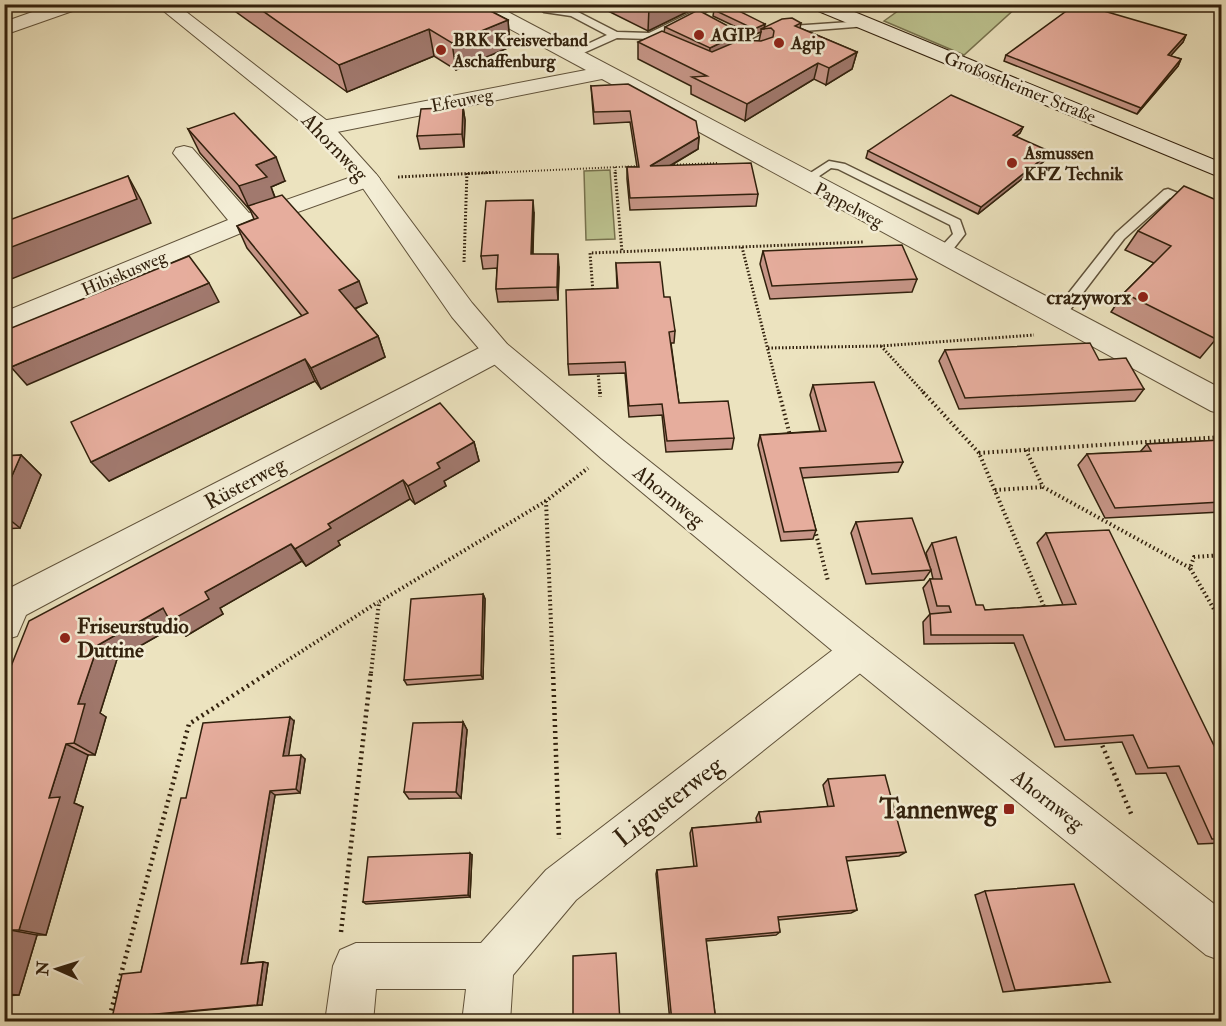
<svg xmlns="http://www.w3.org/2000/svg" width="1226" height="1026" viewBox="0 0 1226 1026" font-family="'IM FELL Double Pica',serif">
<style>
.green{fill:#bcc28f;stroke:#77724e;stroke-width:1.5}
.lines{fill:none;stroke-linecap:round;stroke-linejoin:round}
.service-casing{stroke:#60523a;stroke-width:3}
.minor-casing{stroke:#60523a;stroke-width:2}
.tertiary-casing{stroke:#60523a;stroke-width:2}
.secondary-casing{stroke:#32210d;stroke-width:2}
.path-far3{stroke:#32210d;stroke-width:2;stroke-dasharray:1 2;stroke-linecap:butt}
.path-far2{stroke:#32210d;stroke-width:3;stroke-dasharray:1.5 2;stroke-linecap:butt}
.path-far1{stroke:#32210d;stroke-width:4;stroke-dasharray:1.5 3;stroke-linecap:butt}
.path{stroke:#32210d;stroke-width:4.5;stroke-dasharray:2 4;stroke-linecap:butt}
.service{fill:#f3edd5;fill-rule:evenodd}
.minor{fill:#f3edd5;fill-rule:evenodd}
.tertiary{fill:#f3edd5;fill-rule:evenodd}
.secondary{fill:#f3edd5;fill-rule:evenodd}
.wall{fill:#c69587;stroke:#32210d;stroke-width:1.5}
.shaded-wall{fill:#a1796e;stroke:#32210d;stroke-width:1.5}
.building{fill:#e6ad9d;stroke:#32210d;stroke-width:1.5}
.poi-dot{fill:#8f2418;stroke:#f3edd5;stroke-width:2}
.labels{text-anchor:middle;stroke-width:5;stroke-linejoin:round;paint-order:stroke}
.far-poi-label{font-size:18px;font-weight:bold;fill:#32210d;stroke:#f3edd5;text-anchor:start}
.far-street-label{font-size:18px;fill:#32210d;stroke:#f3edd5}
.street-label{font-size:21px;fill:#32210d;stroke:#f3edd5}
.poi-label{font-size:21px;font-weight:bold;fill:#32210d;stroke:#f3edd5;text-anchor:end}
.near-street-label{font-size:26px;fill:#32210d;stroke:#f3edd5}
.near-poi-label{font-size:26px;font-weight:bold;fill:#32210d;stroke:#f3edd5;text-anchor:end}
</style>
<rect width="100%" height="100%" fill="#ece3bf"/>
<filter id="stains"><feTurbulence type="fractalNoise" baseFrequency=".00333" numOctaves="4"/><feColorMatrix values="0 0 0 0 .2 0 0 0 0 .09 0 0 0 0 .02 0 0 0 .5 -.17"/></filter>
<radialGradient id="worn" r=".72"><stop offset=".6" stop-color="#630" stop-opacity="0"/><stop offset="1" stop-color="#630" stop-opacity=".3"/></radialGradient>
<g class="green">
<polygon points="906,5 906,4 1019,5 964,55 884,21"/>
<polygon points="610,170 615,239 586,240 584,171"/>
</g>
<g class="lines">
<defs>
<g id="service">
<polygon points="533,4 576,11 617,32 649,33 709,4 721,4 659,36 663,38 663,42 649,39 617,38 570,59 566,58 566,54 607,35 571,16 544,12"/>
<polygon points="864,21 869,24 867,26 779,33 740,52 732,50 777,27"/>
<polygon points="829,161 845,164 960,220 965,234 947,257 937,257 936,254 937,251 953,234 950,225 838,169 831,168 809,183 801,183 801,179"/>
<polygon points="1168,189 1222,211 1222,220 1170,198 1124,239 1063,319 1053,319 1051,316 1053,313 1116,233 1164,190"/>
</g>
<g id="minor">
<polygon points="469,4 493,4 1222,389 1222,414 1211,411 602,79 322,135 314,133 311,128 314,123 322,121 586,70 471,8"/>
<polygon points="184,146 192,148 249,213 360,174 368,172 376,174 380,179 376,184 253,228 4,332 4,312 228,220 173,153 176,148"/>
<polygon points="497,341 507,344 511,351 507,358 26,615 17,636 4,640 4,591 487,344"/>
<polygon points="860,634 873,639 878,651 873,663 576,900 513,975 510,1022 462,1022 466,989 376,989 373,1022 325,1022 333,966 340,950 356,943 481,943 546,870 847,639"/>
</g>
<g id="tertiary">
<polygon points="55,4 83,4 81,8 4,35 4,22"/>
<polygon points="155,4 176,4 330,123 376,174 472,303 507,344 624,441 873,639 1222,910 1222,961 1206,955 847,663 602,459 487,358 452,317 360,184 314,133"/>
</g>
<polygon id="secondary" points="809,4 835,4 1222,163 1222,178 811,8"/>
</defs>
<use href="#service" class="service-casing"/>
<use href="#minor" class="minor-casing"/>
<use href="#tertiary" class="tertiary-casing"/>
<use href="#secondary" class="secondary-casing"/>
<g class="path-far3">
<polyline points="668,165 718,163"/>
<polyline points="615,167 616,174"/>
<polyline points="466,174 640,166"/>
</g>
<g class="path-far2">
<polyline points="615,172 622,252"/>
<polyline points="398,177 499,172"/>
<polyline points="742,247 779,394"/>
<polyline points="464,262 467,172"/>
<polyline points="593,293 590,253 864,242"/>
<polyline points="881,346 925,394"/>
<polyline points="768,348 881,346 1034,335"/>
<polyline points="598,372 600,394"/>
</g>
<g class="path-far1">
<polyline points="600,392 600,397"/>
<polyline points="779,392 790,436"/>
<polyline points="923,392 979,453 1045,609"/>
<polyline points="1026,450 1043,487 1190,568"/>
<polyline points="979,453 1222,437"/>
<polyline points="995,490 1043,487"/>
<polyline points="815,530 828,581"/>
<polyline points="1222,555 1194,557 1190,568 1222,623"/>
<polyline points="268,673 378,602"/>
<polyline points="371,673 379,602 546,501"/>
<polyline points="553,673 546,501 588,468"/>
</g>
<g class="path">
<polyline points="553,671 559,839"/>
<polyline points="1100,740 1132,816"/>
<polyline points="341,932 371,671"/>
<polyline points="108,1022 189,724 271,671"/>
</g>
<use href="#service" class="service"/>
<use href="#minor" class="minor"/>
<use href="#tertiary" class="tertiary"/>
<use href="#secondary" class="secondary"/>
</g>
<g class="wall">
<polygon points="225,4 477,4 508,20 510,47 456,70 434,56 347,92"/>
<polygon points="594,4 693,4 693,9 648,31"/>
<polygon points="714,10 765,24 764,28 801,23 800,28 857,52 852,69 826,85 814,79 745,121 691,94 691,86 638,59 638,42 664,32 665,27 740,40 759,41 761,32 753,35 713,16"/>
<polygon points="1186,35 1183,42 1170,56 1181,59 1178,66 1137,114 1004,61 1006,55"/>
<polygon points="591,86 699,137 698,149 670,166 758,194 756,206 630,210 627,179 627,167 637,167 630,122 594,124"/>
<polygon points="463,107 465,120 464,147 420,149 417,136"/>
<polygon points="1023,127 1020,133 1016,136 1048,158 978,214 866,158 868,151"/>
<polygon points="188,129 285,181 271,187 275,197 367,303 355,309 378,336 385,357 321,389 315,381 109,481 302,316 247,248 237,226 254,219 250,210 200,153"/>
<polygon points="1221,202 1221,333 1200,358 1111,312 1124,293 1154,263 1125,250 1138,231"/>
<polygon points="534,213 533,254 559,267 558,300 498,302 496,289 497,268 483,269 481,256"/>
<polygon points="763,251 917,279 912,292 770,299 760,264"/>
<polygon points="616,263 664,297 675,331 674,343 671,343 679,403 734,438 732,449 666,452 662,415 629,417 625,373 569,375 568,364 617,288"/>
<polygon points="945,350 1099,360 1144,389 1135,401 959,409 939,361"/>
<polygon points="813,385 903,462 898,472 802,478 816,530 813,539 781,541 758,445 760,435 820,431 810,395"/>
<polygon points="1221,440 1221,512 1105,518 1078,465 1087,454 1140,452 1147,444"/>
<polygon points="474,442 479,461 444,481 446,486 415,504 410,499 338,541 340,545 306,566 302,561 220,608 223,614 186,636 175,626 117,659 100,713 106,717 95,755 88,755 74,803 83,807 46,935 37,935 19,995 4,996 4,684"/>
<polygon points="21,455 41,475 20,528 4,529 4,456"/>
<polygon points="856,522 930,568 926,553 932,543 976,605 985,610 1063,605 1037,543 1046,533 1221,760 1221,843 1198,844 1166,773 1136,774 1122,742 1055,747 1014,643 924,644 923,622 930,614 923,588 930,579 933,579 931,570 924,580 866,584 851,533"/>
<polygon points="483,594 485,599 483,679 407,685 404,680"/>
<polygon points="294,721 288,756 305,759 300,793 275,795 247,963 263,962 268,963 262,1005 120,1018 112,1018 141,972 186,798"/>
<polygon points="463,722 467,730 461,798 409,799 404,792"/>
<polygon points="828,779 906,852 899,856 846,861 857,910 851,913 778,920 780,932 776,935 706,941 716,1022 670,1022 656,874 657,870 694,867 690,833 692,828 757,823 756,818 759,812 828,807 823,785"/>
<polygon points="472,855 470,897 366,904 363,902"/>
<polygon points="985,891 1110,982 1003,992 975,895"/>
</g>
<g class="shaded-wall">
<polygon points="655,4 693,4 693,9 648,31 649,8"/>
<polygon points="508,20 510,47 456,70 452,43"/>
<polygon points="765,24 764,29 761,29 761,32 753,35 754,29"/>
<polygon points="429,29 434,56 347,92 339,65"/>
<polygon points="741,33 740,42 709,57 710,48"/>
<polygon points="1186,35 1183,42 1165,62 1168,55"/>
<polygon points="857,52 852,69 826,85 829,68"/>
<polygon points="1181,59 1178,66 1137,114 1141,108"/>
<polygon points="818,63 814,79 745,121 747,104"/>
<polygon points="463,107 465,120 464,147 462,134"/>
<polygon points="1023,127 1020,133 1010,141 1013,135"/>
<polygon points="699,137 698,149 649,178 650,166"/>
<polygon points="1051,152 1048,158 978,214 981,207"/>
<polygon points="276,157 285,181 271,187 276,201 248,206 250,210 239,186 256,165"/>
<polygon points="128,176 141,200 151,223 4,282 4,250"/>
<polygon points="533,200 534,213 532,267 531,254"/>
<polygon points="558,254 559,267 558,300 557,287"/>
<polygon points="359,281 367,303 347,312 339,290"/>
<polygon points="209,283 219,302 27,385 11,367"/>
<polygon points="378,336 385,357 321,389 311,368"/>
<polygon points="305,359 315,381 109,481 91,462"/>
<polygon points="474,442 479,461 444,481 446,486 415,504 408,486 437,463"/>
<polygon points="21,455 41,475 20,528 4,515 4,494"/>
<polygon points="403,480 410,499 338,541 340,545 306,566 295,549 328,524"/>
<polygon points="291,544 302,561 220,608 223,614 186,636 175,626 117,659 100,713 106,717 95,755 74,743 78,704 98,645 163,608 205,592"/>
<polygon points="483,594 485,599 483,679 481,675"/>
<polygon points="290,717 294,721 288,760 283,756"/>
<polygon points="463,722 467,730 461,798 456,792"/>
<polygon points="66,744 88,755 74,803 83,807 46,935 19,930 49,798"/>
<polygon points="301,755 305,759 300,793 296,789"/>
<polygon points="270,791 275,795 247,965 241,964"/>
<polygon points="470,853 472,855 470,897 468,895"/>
<polygon points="10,930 37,935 19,995 4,994 4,948"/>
<polygon points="263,962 268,963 262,1005 257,1005"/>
</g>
<g class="building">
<polygon points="253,4 477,4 508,20 452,43 429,29 339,65"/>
<polygon points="642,4 655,4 649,8"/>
<polygon points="725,4 765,24 754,29 714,10"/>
<polygon points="1076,4 1080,4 1186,35 1168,55 1181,59 1141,108 1006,55"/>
<polygon points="698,10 741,33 710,48 665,27"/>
<polygon points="792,18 801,23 795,26 857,52 829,68 818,63 747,104 692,77 707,76 638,42 662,31 712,52 740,40 761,41 773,37 774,31 771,28 761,29 782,19"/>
<polygon points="628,84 696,121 699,137 650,166 751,163 758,194 630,198 627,167 639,167 630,111 594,112 591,86"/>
<polygon points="951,95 1023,127 1013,135 1051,152 981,207 868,151"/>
<polygon points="463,107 462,134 417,136 421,109"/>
<polygon points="234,113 276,157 256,165 267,177 239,186 188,129"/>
<polygon points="128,176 137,199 4,250 4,222"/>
<polygon points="1184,186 1221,202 1221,333 1216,339 1124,293 1171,246 1138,231"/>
<polygon points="282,195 359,281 339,290 378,336 311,368 305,359 91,462 71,422 308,313 237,226 258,218 248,206"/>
<polygon points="533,200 531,254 558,254 557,287 496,289 498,255 481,256 486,201"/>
<polygon points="902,245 917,279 772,286 763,251"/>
<polygon points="189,256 209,283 11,367 4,354 4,331"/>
<polygon points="660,262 664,297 670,297 675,331 669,332 679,403 728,401 734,438 667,441 662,404 629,406 625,362 568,364 566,290 618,288 616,263"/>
<polygon points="1090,343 1099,360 1126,358 1144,389 965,398 945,350"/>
<polygon points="874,382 903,462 800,468 816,530 784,532 760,435 826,431 813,385"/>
<polygon points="440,403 474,442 437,463 440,468 408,486 403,480 328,524 331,528 295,549 291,544 205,592 209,599 170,621 163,608 98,645 78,704 85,704 74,743 66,744 49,798 60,797 19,930 10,930 4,948 4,684 29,621"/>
<polygon points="1221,440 1221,502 1115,508 1087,454 1151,451 1147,444"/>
<polygon points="21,455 4,494 4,456"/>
<polygon points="912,518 931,570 872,574 856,522"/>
<polygon points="1109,530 1221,760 1221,839 1212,839 1179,766 1148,768 1133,735 1065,740 1023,635 931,635 930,614 951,612 949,606 937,606 930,579 942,579 932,543 956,537 976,605 983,605 985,610 1076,604 1046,533"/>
<polygon points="483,594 481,675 404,680 411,599"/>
<polygon points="290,717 283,756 301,755 296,789 270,791 241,964 263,962 257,1005 112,1018 122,974 141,972 181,798 186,798 203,723"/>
<polygon points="463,722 456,792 404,792 413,723"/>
<polygon points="885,775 906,852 846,857 857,910 778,917 780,932 706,939 716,1022 672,1022 657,870 697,866 692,828 761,822 759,812 834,806 828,779"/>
<polygon points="470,853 468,895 363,902 368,857"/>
<polygon points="1074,884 1110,982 1015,990 985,891"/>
<polygon points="616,953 620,1022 573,1022 573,956"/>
</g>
<g class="poi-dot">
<circle cx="699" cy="35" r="6"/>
<circle cx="779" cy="43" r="6"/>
<circle cx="441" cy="50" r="6"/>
<circle cx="1012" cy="163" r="6"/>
<circle cx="1143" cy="297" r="6"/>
<circle cx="65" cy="638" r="6"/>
<rect x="1003" y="803" width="12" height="12" rx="3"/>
</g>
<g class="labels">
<g class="far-poi-label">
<text x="711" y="41">AGIP</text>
<text x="453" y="46">BRK Kreisverband<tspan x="453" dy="21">Aschaffenburg</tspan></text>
<text x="791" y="49">Agip</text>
<text x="1024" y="159">Asmussen<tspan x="1024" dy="21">KFZ Technik</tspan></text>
</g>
<g class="far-street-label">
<text transform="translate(1020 87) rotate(22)" y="6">Großostheimer Straße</text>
<text transform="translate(462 100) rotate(-11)" y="6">Efeuweg</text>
<text transform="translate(849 205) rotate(28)" y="6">Pappelweg</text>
<text transform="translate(124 273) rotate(-23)" y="6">Hibiskusweg</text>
</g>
<g class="street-label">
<text transform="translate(335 147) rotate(46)" y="7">Ahornweg</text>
<text transform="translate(245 483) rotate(-28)" y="7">Rüsterweg</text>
<text transform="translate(669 496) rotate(39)" y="7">Ahornweg</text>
<text transform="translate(1048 800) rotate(38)" y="7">Ahornweg</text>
</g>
<g class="poi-label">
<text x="1131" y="304">crazyworx</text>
<text x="77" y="633" text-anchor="start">Friseurstudio<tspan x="77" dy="24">Duttine</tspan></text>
</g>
<g class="near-street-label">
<text transform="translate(668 801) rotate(-38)" y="9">Ligusterweg</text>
</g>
<g class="near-poi-label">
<text x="997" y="818">Tannenweg</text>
</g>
</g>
<rect width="1226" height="1026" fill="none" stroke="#ece3bf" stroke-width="24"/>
<rect x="6" y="6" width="1214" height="1014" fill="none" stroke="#32210d" stroke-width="3"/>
<rect x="12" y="12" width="1202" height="1002" fill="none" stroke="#32210d" stroke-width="1.5"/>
<g transform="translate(57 969) rotate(273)" stroke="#f3edd5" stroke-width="4.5" paint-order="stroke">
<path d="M0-4.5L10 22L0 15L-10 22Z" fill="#32210d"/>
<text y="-9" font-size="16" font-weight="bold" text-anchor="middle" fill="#32210d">N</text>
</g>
<rect width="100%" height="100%" filter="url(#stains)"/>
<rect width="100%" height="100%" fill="url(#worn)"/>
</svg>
